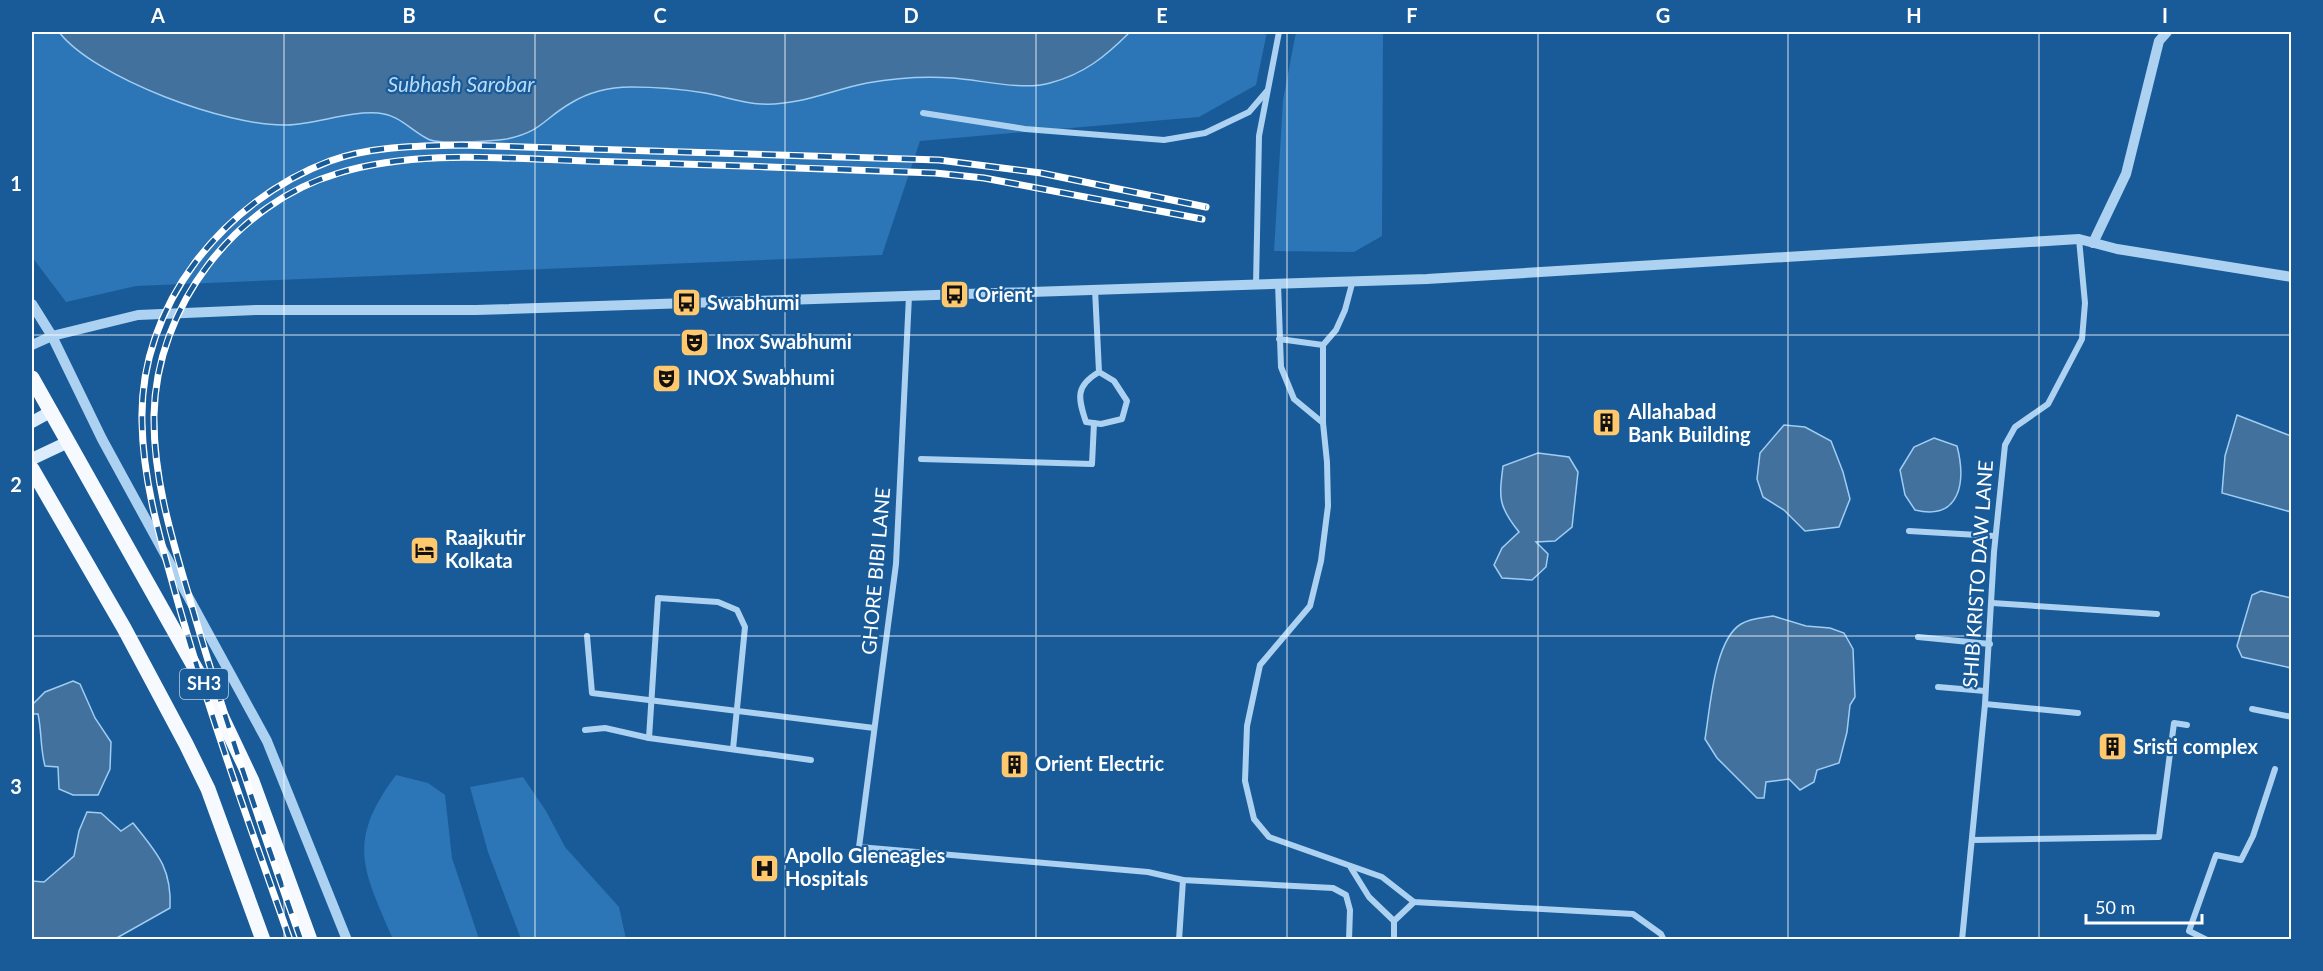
<svg xmlns="http://www.w3.org/2000/svg" width="2323" height="971" viewBox="0 0 2323 971" font-family="Lato,sans-serif">
<style>
.green{fill:#2c75b6}
.water{fill:#43719d;stroke:#9fcdf3;stroke-width:1.5}
.lines{fill:none;stroke-linecap:round;stroke-linejoin:round}
.minor{stroke:#acd1f1;stroke-width:6}
.tertiary{stroke:#acd1f1;stroke-width:10}
.secondary{stroke:#dbecfc;stroke-width:12}
.primary{stroke:#f6faff;stroke-width:15}
.rail-casing{stroke:#fff;stroke-width:7}
.rail{stroke:#185b98;stroke-width:4.5;stroke-dasharray:14;stroke-linecap:butt}
.grid{fill:none;stroke:#fff;stroke-width:1.5;stroke-opacity:0.55}
.labels{text-anchor:middle;stroke-width:4.5;stroke-linejoin:round;paint-order:stroke}
.shield{fill:#185b98;stroke:#bacee0;stroke-width:1.5}
.shield-label{font-size:18px;font-weight:bold;fill:#fff}
.poi-label{font-size:20px;font-weight:bold;fill:#fff;stroke:#185b98;text-anchor:start}
.street-label{font-size:20px;fill:#fff;stroke:#185b98}
.water-label{font-size:21px;font-style:italic;fill:#b9dbf8;stroke:#185b98}
.neatline{fill:none;stroke:#fff;stroke-width:2}
.grid-label{font-size:20px;text-anchor:middle;font-weight:bold;fill:#fff}
</style>
<rect width="100%" height="100%" fill="#185b98"/>
<g class="green">
<polygon points="32,32 1267,32 1256,85 1199,117 920,141 882,255 136,286 66,302 32,257"/>
<polygon points="1296,32 1383,32 1382,236 1354,252 1274,251 1283,100"/>
<path d="M396 775 428 783 445 795 452 858 479 939H393C363 869 346 842 396 775Z"/>
<polygon points="523,777 546,811 565,847 619,907 626,939 521,939 488,852 470,787"/>
</g>
<g class="water">
<path d="M59 32H1130C1105 57 1084 74 1050 83 1022 91 981 80 953 78 925 76 895 78 867 83 831 90 799 106 761 104 742 103 723 96 705 93 681 89 655 87 631 87 609 87 589 92 571 103 543 119 543 131 507 139 494 141 438 145 428 139 410 130 400 115 378 113 348 111 317 124 287 125 228 127 94 78 59 32Z"/>
<polygon points="2237,415 2291,436 2291,512 2222,493 2225,456"/>
<polygon points="1784,425 1805,427 1831,441 1843,472 1850,499 1839,527 1805,531 1784,510 1763,497 1757,479 1760,453"/>
<path d="M1934 438 1957 446C1966 481 1961 521 1915 510L1905 495 1900 470 1914 447Z"/>
<path d="M1538 453 1569 457 1578 472 1572 527 1555 541 1536 542 1548 554 1546 567 1532 580 1502 578 1494 565 1502 548 1519 532C1498 506 1499 498 1503 466Z"/>
<polygon points="2261,591 2291,598 2291,668 2242,657 2237,646 2252,595"/>
<path d="M1773 616 1806 626 1830 628 1844 633 1853 649 1855 697 1850 705 1847 732 1839 763 1817 770 1814 782 1800 790 1789 779 1766 782 1764 798H1757L1717 758 1705 739C1710 710 1714 640 1741 624 1751 618 1762 618 1773 616Z"/>
<path d="M73 681 80 684 95 718 111 742 110 769 98 795H73L59 789 58 767 45 766C40 747 42 733 38 714H32V705L45 692Z"/>
<path d="M87 812 101 813 121 831 133 823C157 853 172 868 170 908L115 939H32V881L44 882 74 856 79 831Z"/>
</g>
<g class="lines">
<g class="minor">
<polyline points="923,113 1025,129 1164,140 1205,133 1249,112 1267,91"/>
<polyline points="1353,280 1345,310 1336,330 1323,345 1323,423 1327,462 1328,506 1321,561 1310,606 1260,665 1247,726 1245,781 1254,819 1269,837 1382,877 1414,902 1633,914 1661,934 1664,940"/>
<polyline points="1278,283 1281,367 1294,399 1323,423"/>
<polyline points="1256,285 1259,136 1279,32"/>
<path d="M1095 289 1099 372 1114 381 1127 401 1122 419 1101 424 1086 422C1078 398 1075 386 1099 372"/>
<polyline points="909,296 896,564 859,847 1148,872 1183,880 1333,888 1346,895 1350,910 1349,940"/>
<polyline points="1279,339 1323,345"/>
<polyline points="921,459 1092,464 1094,423"/>
<polyline points="1909,531 1995,536"/>
<polyline points="1992,603 2157,614"/>
<polyline points="587,636 592,693 874,728"/>
<polyline points="1918,637 1990,644"/>
<polyline points="1938,687 1985,691"/>
<polyline points="1985,704 2078,713"/>
<polyline points="2252,709 2292,717"/>
<polyline points="585,730 605,728 649,738 811,760"/>
<polyline points="649,738 658,598 718,602 737,610 745,627 733,749"/>
<polyline points="1972,840 2159,837 2174,723 2187,725"/>
<polyline points="1351,868 1369,897 1394,921 1394,940"/>
<polyline points="1394,921 1414,902"/>
<polyline points="1179,940 1183,880"/>
<polyline points="1962,940 1985,704 1994,552 2005,445 2015,427 2048,404 2082,339 2085,303 2079,239"/>
<polyline points="2207,940 2189,931 2216,855 2241,860 2253,836 2275,769"/>
</g>
<g class="tertiary">
<polyline points="2093,243 2126,174 2159,41 2167,32"/>
<polyline points="32,304 52,336 102,439 267,741 347,940"/>
<polyline points="32,345 52,336 138,315 256,310 476,310 1427,279 2079,239 2117,249 2292,277"/>
</g>
<g class="secondary">
<polyline points="32,422 52,411"/>
<polyline points="32,459 68,442"/>
</g>
<g class="primary">
<polyline points="32,378 216,705 252,781 310,940"/>
<polyline points="32,469 124,628 186,744 208,789 263,940"/>
</g>
<defs>
<g id="rail">
<path d="M290 940C251 829 211 719 179 606 162 545 143 485 142 422 139 305 224 201 330 161 370 146 418 146 461 145L939 160 1041 173 1206 207"/>
<path d="M301 940C263 833 227 726 195 617 176 551 153 485 154 415 156 307 235 203 339 173 418 149 507 159 588 161 704 165 819 168 935 173L984 178 1202 219"/>
</g>
</defs>
<use href="#rail" class="rail-casing"/>
<use href="#rail" class="rail"/>
</g>
<path class="grid" d="M284 32V940M535 32V940M785 32V940M1036 32V940M1287 32V940M1538 32V940M1788 32V940M2039 32V940M32 335H2292M32 636H2292"/>
<defs>
<symbol id="bus-square" viewBox="-11 -11 22 22"><rect x="-9" y="-9" width="18" height="18" rx="4" fill="#ffc86c" stroke="#185b98"/><path d="M-5-6H5V4H4V6H2V4H-2V6H-4V4H-5ZM-3.5-4V0h7V-4ZM-3.5 1.2v1.5H-2V1.2ZM2 1.2v1.5H3.5V1.2Z" fill="#111"/></symbol>
<symbol id="theatre-square" viewBox="-11 -11 22 22"><rect x="-9" y="-9" width="18" height="18" rx="4" fill="#ffc86c" stroke="#185b98"/><path d="M-5-5.5Q0-4 5-5.5V0Q5 5 0 6Q-5 5-5 0ZM-3.3-2.5H-1v1.5H-3.3ZM1-2.5H3.3v1.5H1ZM-2.8 1Q0 5.5 2.8 1Z" fill="#111"/></symbol>
<symbol id="building-square" viewBox="-11 -11 22 22"><rect x="-9" y="-9" width="18" height="18" rx="4" fill="#ffc86c" stroke="#185b98"/><path d="M-4-6H4V6H1V3H-1V6H-4ZM-2.5-4.3h1.7v1.8h-1.7ZM.8-4.3h1.7v1.8H.8ZM-2.5-1h1.7V.8h-1.7ZM.8-1h1.7V.8H.8Z" fill="#111"/></symbol>
<symbol id="hotel-square" viewBox="-11 -11 22 22"><rect x="-9" y="-9" width="18" height="18" rx="4" fill="#ffc86c" stroke="#185b98"/><path d="M-6-4.5h1.5V1H6V5H4.5V3h-9V5H-6ZM-4 0a1.8 1.8 0 1 1 3.6 0ZM.5 0V-2.5h3Q6-2.5 6 0Z" fill="#111"/></symbol>
<symbol id="hospital-square" viewBox="-11 -11 22 22"><rect x="-9" y="-9" width="18" height="18" rx="4" fill="#ffc86c" stroke="#185b98"/><path d="M-5-5h3v3.5h4V-5h3V5h-3V1.5h-4V5h-3Z" fill="#111"/></symbol>
</defs>
<g fill-rule="evenodd">
<use href="#bus-square" x="938" y="278" width="33" height="33"/>
<use href="#bus-square" x="670" y="286" width="33" height="33"/>
<use href="#theatre-square" x="678" y="326" width="33" height="33"/>
<use href="#theatre-square" x="650" y="362" width="33" height="33"/>
<use href="#building-square" x="1590" y="406" width="33" height="33"/>
<use href="#hotel-square" x="408" y="534" width="33" height="33"/>
<use href="#building-square" x="2096" y="730" width="33" height="33"/>
<use href="#building-square" x="998" y="748" width="33" height="33"/>
<use href="#hospital-square" x="748" y="852" width="33" height="33"/>
</g>
<g class="labels">
<rect class="shield" x="180" y="669" width="48" height="30" rx="4.5"/>
<g class="shield-label">
<text x="204" y="690">SH3</text>
</g>
<g class="poi-label">
<text x="975" y="302">Orient</text>
<text x="707" y="310">Swabhumi</text>
<text x="716" y="349">Inox Swabhumi</text>
<text x="687" y="385">INOX Swabhumi</text>
<text x="1628" y="419">Allahabad<tspan x="1628" dy="23">Bank Building</tspan></text>
<text x="445" y="545">Raajkutir<tspan x="445" dy="23">Kolkata</tspan></text>
<text x="2133" y="754">Sristi complex</text>
<text x="1035" y="771">Orient Electric</text>
<text x="785" y="863">Apollo Gleneagles<tspan x="785" dy="23">Hospitals</tspan></text>
</g>
<g class="street-label">
<text transform="translate(876 571) rotate(-85)" y="7">GHORE BIBI LANE</text>
<text transform="translate(1978 574) rotate(-86)" y="7">SHIB KRISTO DAW LANE</text>
</g>
<g class="water-label">
<text x="461" y="92">Subhash Sarobar</text>
</g>
</g>
<rect width="2323" height="971" fill="none" stroke="#185b98" stroke-width="66"/>
<path d="M2086 914v9h116v-9" fill="none" stroke="#ffffff" stroke-width="3"/>
<text x="2095" y="914" font-size="18" fill="#ffffff" stroke="#185b98" stroke-width="4.5" paint-order="stroke">50 m</text>
<rect x="33" y="33" width="2257" height="905" class="neatline"/>
<g class="grid-label">
<text x="158" y="23">A</text>
<text x="409" y="23">B</text>
<text x="660" y="23">C</text>
<text x="911" y="23">D</text>
<text x="1162" y="23">E</text>
<text x="1412" y="23">F</text>
<text x="1663" y="23">G</text>
<text x="1914" y="23">H</text>
<text x="2165" y="23">I</text>
<text x="16" y="191">1</text>
<text x="16" y="492">2</text>
<text x="16" y="794">3</text>
</g>
</svg>
